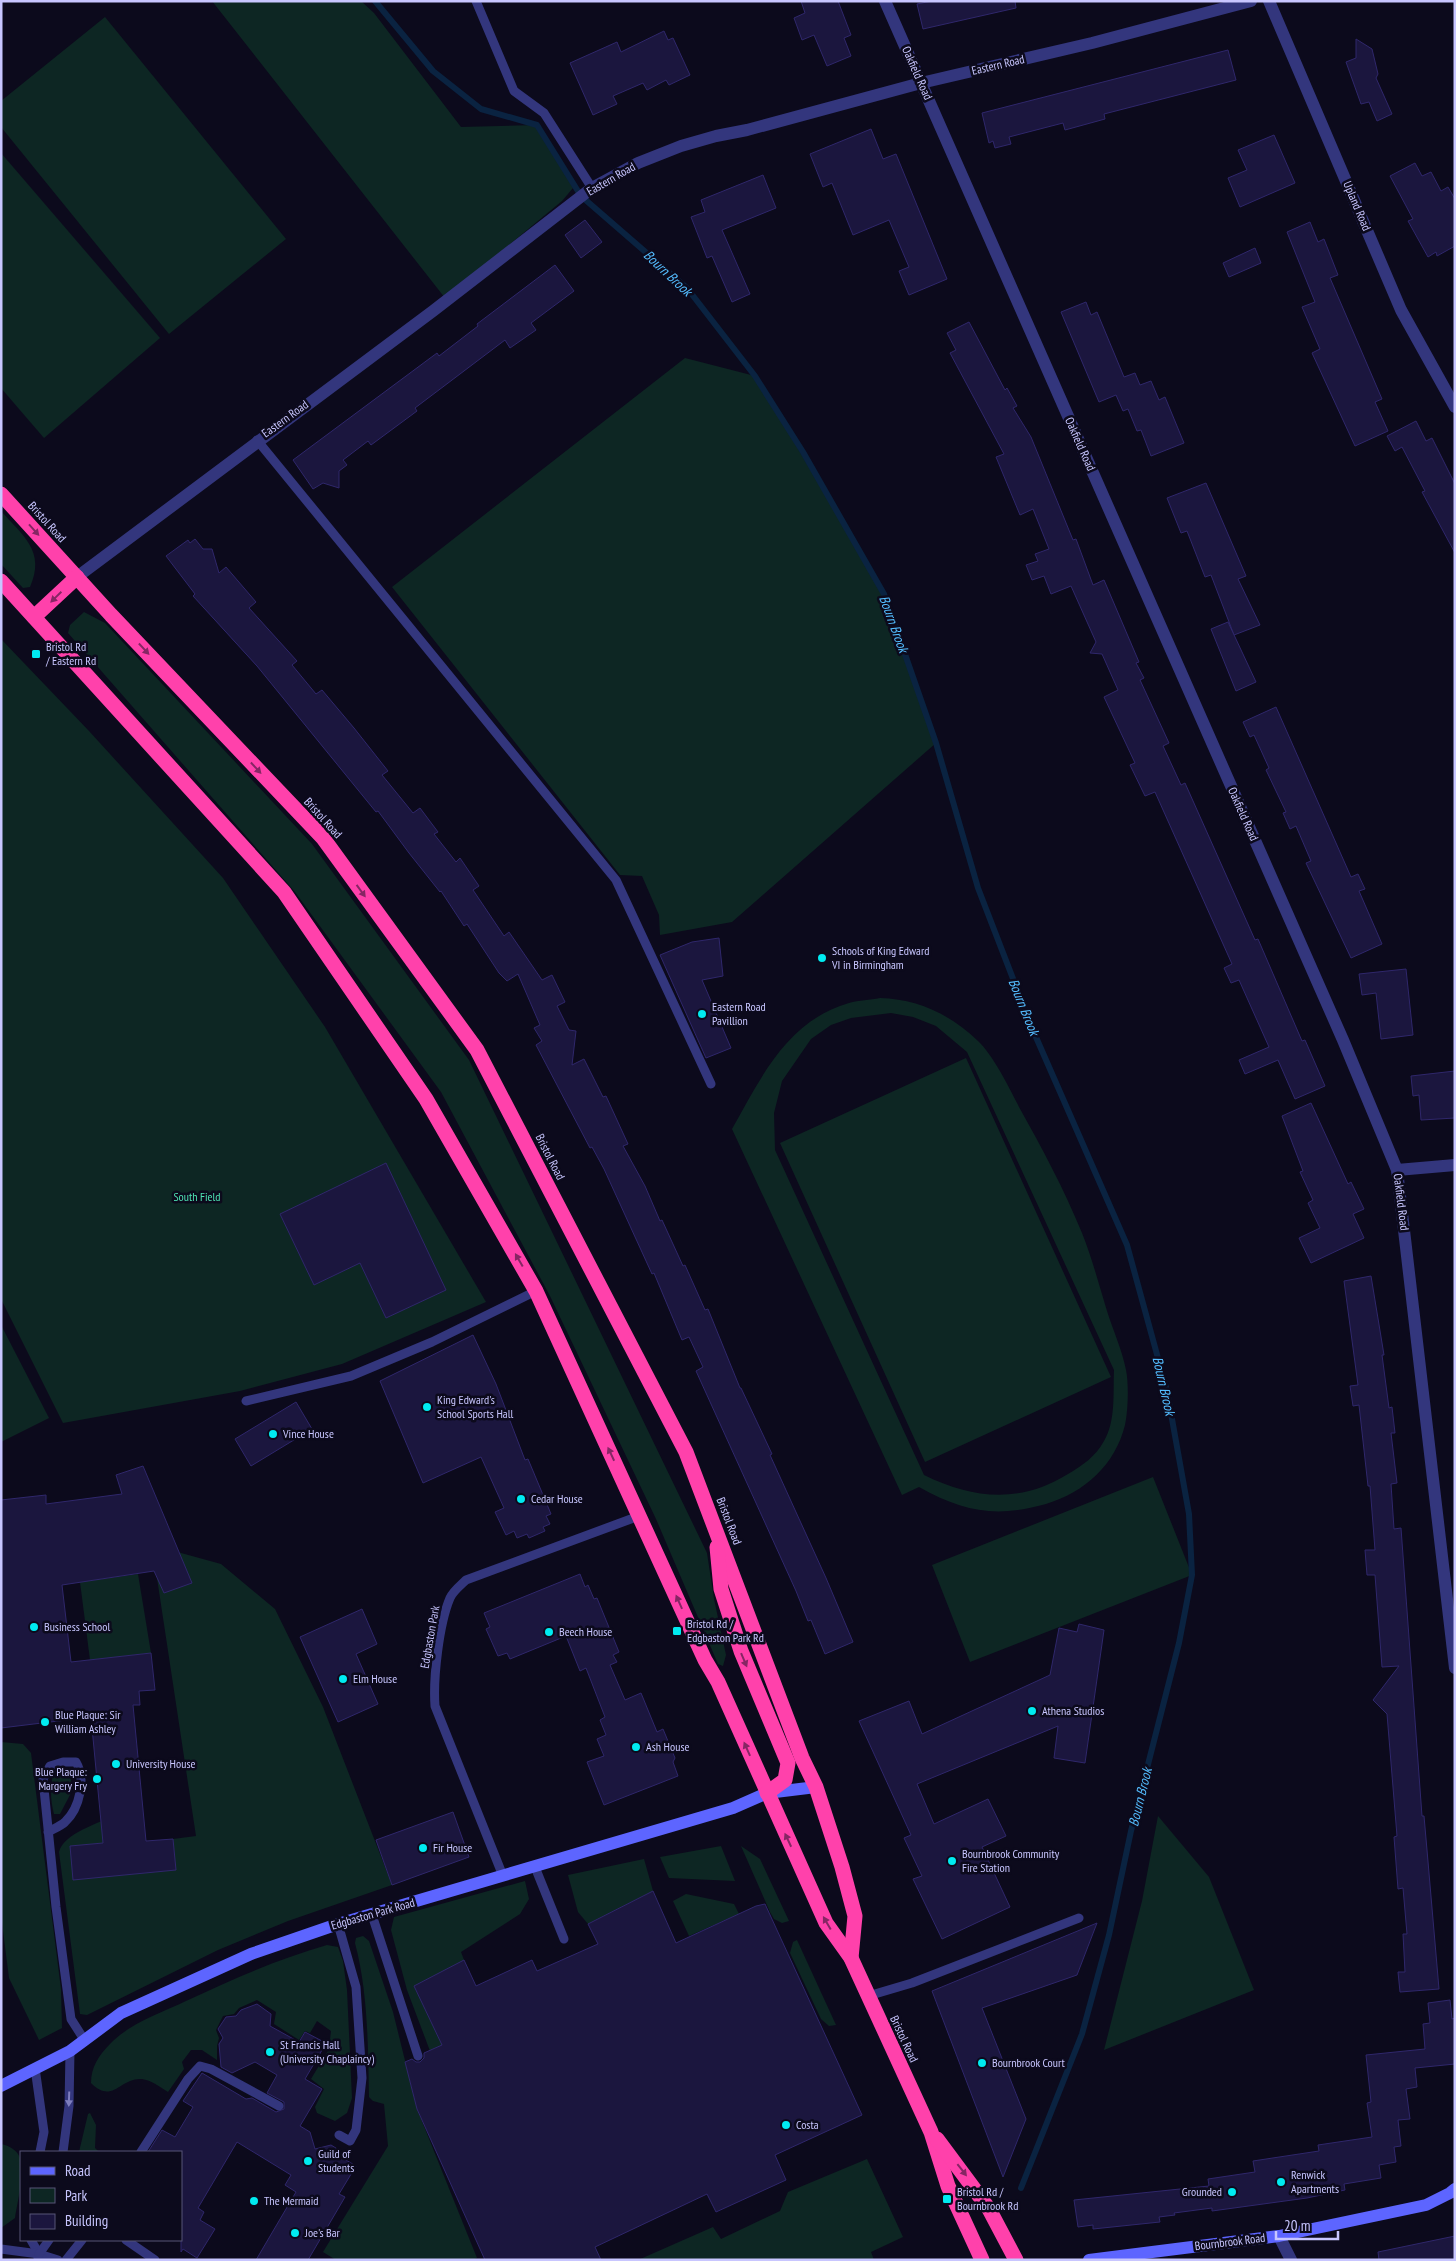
<svg xmlns="http://www.w3.org/2000/svg" width="1456" height="2261" viewBox="0 0 1456 2261" font-family="'PT Sans Narrow',sans-serif">
<style>
.green{fill:#0d2623;fill-rule:evenodd}
.lines{fill:none;stroke-linecap:round;stroke-linejoin:round}
.stream{stroke:#0a2341;stroke-width:6}
.building{fill:#1b163e;stroke:#2f276b}
.lane{stroke:#33367d;stroke-width:9}
.street{stroke:#33367d;stroke-width:12}
.secondary{stroke:#5d65ff;stroke-width:12}
.highway{stroke:#ff41ab;stroke-width:15}
.oneway{fill:#862664}
.oneway2{fill:#7e7ebe}
.poi-dot{fill:#00ebf1;stroke:#0c0a1c;stroke-width:2}
.labels{text-anchor:middle;stroke-width:5;stroke-linejoin:round;paint-order:stroke}
.street-label{font-size:12px;fill:#c8c6ff;stroke:#0c0a1c}
.poi-label{font-size:12px;fill:#c8c6ff;stroke:#0c0a1c;text-anchor:start}
.park-label{font-size:12px;fill:#4ee2b2;stroke:#0c0a1c}
.water-label{font-size:14px;font-style:italic;fill:#54bdff;stroke:#0c0a1c}
</style>
<rect width="100%" height="100%" fill="#0c0a1c"/>
<g class="green">
<polygon points="212,1 361,1 374,13 461,127 537,125 573,188 562,201 445,298"/>
<polygon points="105,17 286,239 169,334 1,127 1,101"/>
<polygon points="1,153 160,338 44,438 1,388"/>
<polygon points="685,358 755,376 884,594 936,743 732,922 660,935 659,915 642,876 620,875 392,587"/>
<path d="M1 511C23 536 46 551 30 587L23 588 1 564Z"/>
<polygon points="84,612 105,623 312,844 469,1060 707,1553 714,1599 726,1655 723,1666 718,1664 656,1519 550,1296 441,1092 295,892 68,633 70,625"/>
<polygon points="1,639 89,731 223,878 325,1027 486,1302 342,1364 240,1391 63,1423 1,1299"/>
<path d="M880 998C917 999 950 1014 978 1041 993 1055 1009 1087 1019 1107 1042 1148 1064 1189 1082 1233 1092 1258 1099 1285 1107 1311 1113 1330 1122 1350 1126 1370 1129 1384 1128 1412 1125 1425 1115 1465 1085 1492 1046 1504 996 1518 964 1512 919 1487L902 1495 732 1129C762 1076 787 1021 849 1003 859 1000 870 1000 880 998ZM891 1013 913 1017 936 1026 967 1052 1114 1370C1113 1393 1116 1421 1104 1441 1095 1457 1083 1465 1068 1474 1020 1504 973 1499 924 1475L775 1150 774 1113 782 1081 811 1039 831 1025 851 1018Z"/>
<polygon points="966,1058 1111,1377 925,1462 780,1143"/>
<polygon points="1,1325 49,1418 1,1442"/>
<polygon points="1153,1477 1192,1575 970,1662 932,1565"/>
<path d="M152 1545 221 1564 275 1609 323 1707 392 1885 288 1921 218 1950 87 2015 80 2014 59 1852C64 1833 98 1824 114 1815L176 1870 173 1839 196 1836Z"/>
<polygon points="138,1574 151,1653 90,1660 80,1582"/>
<polygon points="1,1742 23,1744 31,1753 61,1989 62,2028 39,2040 9,1978 1,1915"/>
<path d="M54 1770 64 1771 71 1779 72 1791 60 1814H54C50 1799 50 1785 54 1770Z"/>
<polygon points="1158,1816 1209,1877 1254,1990 1104,2050 1142,1901"/>
<polygon points="721,1846 735,1881 669,1878 660,1857"/>
<polygon points="741,1846 760,1859 789,1921 782,1923 774,1919 770,1912"/>
<polygon points="644,1859 653,1891 588,1924 578,1912 568,1875"/>
<polygon points="525,1881 529,1899 520,1914 461,1952 464,1960 442,2045 430,2051 407,1990 391,1930 394,1917"/>
<polygon points="686,1894 734,1904 739,1914 689,1936 673,1901"/>
<path d="M363 1936 369 1941 393 2012 417 2109 477 2258 472 2260H336L323 2252 388 2146 384 2104 373 2101 369 2097C368 2045 368 1992 355 1943L356 1938Z"/>
<polygon points="797,1940 836,2025 829,2026 821,2019 790,1953 793,1942"/>
<path d="M327 1945 338 1947 343 1961 347 1990 352 2098 347 2113 335 2121 317 2113 315 2107 324 2089 311 2079 332 2044 330 2040 331 2031 317 2021 310 2033 305 2031 299 2040 274 2024 276 2012 257 2000 239 2008 234 2014 223 2016 216 2030 219 2038 217 2046V2060L202 2050H191L182 2062 184 2069 168 2092C160 2087 151 2080 142 2079 120 2077 113 2105 91 2083 91 2067 99 2055 110 2044 130 2023 161 2013 186 2001 233 1979 278 1959 327 1945Z"/>
<polygon points="90,2113 96,2125 95,2148 99,2152 79,2152 88,2114"/>
<path d="M1 2144C7 2145 15 2149 18 2154 27 2167 17 2203 15 2218L1 2228Z"/>
<polygon points="867,2159 903,2237 871,2252 874,2260 638,2260 713,2227 721,2239 780,2211 788,2192"/>
</g>
<g class="lines">
<polyline class="stream" points="375,1 433,71 481,109 537,125 581,196 687,288 755,376 803,452 884,594 936,743 978,888 1032,1028 1127,1245 1167,1391 1189,1514 1192,1575 1179,1643 1131,1831 1109,1935 1082,2034 1021,2188"/>
</g>
<g class="building">
<polygon points="801,1 838,1 851,35 844,38 851,56 827,66 814,35 802,40 794,18 805,13"/>
<polygon points="932,1 1015,1 1016,8 923,29 917,4"/>
<polygon points="664,31 668,40 673,38 690,75 669,85 666,80 647,90 643,83 613,96 617,104 593,115 570,63 617,42 621,52"/>
<polygon points="1356,39 1372,49 1378,74 1376,78 1392,114 1377,121 1369,102 1361,104 1346,62 1356,58"/>
<polygon points="1228,50 1236,80 1104,114 1105,119 1065,130 1063,123 1009,137 1011,144 995,148 993,141 989,143 982,113"/>
<polygon points="871,129 883,159 896,154 947,279 909,295 899,271 909,267 889,220 853,235 832,183 823,187 810,154"/>
<polygon points="1274,135 1295,183 1240,207 1228,178 1247,170 1238,150"/>
<polygon points="1415,163 1422,176 1431,172 1441,191 1448,187 1455,199 1455,246 1437,256 1436,252 1428,257 1408,221 1413,219 1390,176"/>
<polygon points="763,175 776,208 722,230 750,294 732,302 712,256 707,258 691,217 705,212 701,200"/>
<polygon points="585,220 602,242 581,258 565,235"/>
<polygon points="1310,222 1318,242 1324,239 1338,275 1330,278 1382,399 1375,402 1388,431 1355,446 1312,353 1320,349 1302,307 1315,302 1287,232"/>
<polygon points="1255,248 1261,263 1229,277 1223,263"/>
<polygon points="555,265 574,291 531,323 536,330 510,348 505,340 415,408 417,411 371,445 368,441 343,460 347,465 339,471 339,488 323,483 313,489 293,460 437,353 439,356 478,326 477,324"/>
<polygon points="1086,302 1091,315 1097,312 1124,377 1135,373 1140,385 1151,381 1159,400 1165,397 1184,443 1151,456 1141,430 1137,431 1128,409 1123,411 1116,395 1099,402 1061,312"/>
<polygon points="969,322 1005,390 1007,388 1017,406 1013,408 1031,437 1073,540 1076,539 1093,585 1104,580 1139,662 1136,663 1144,678 1140,680 1169,743 1163,746 1181,785 1185,783 1255,940 1258,939 1302,1041 1305,1040 1325,1086 1295,1099 1278,1060 1245,1074 1239,1060 1269,1047 1239,980 1231,983 1224,968 1232,964 1155,792 1145,796 1130,765 1135,763 1104,697 1118,690 1102,654 1090,653 1096,642 1071,586 1051,594 1044,576 1032,580 1026,565 1038,561 1035,554 1049,549 1033,509 1020,515 996,457 1004,454 950,353 956,350 947,333"/>
<polygon points="1416,421 1426,441 1432,438 1455,484 1455,553 1422,492 1425,491 1402,447 1395,451 1387,436"/>
<polygon points="1206,483 1246,576 1238,579 1260,625 1234,635 1211,575 1205,577 1187,531 1181,533 1167,498"/>
<polygon points="195,539 203,549 212,549 219,573 226,567 256,602 249,608 297,661 292,665 316,694 322,690 354,728 388,771 382,775 413,813 420,808 438,832 434,834 456,862 460,858 479,886 473,890 504,936 509,932 542,980 552,975 565,1002 557,1006 569,1030 576,1031 572,1065 584,1059 603,1097 606,1096 628,1144 623,1146 645,1186 660,1221 662,1220 683,1266 685,1265 705,1310 708,1309 740,1388 741,1388 772,1454 770,1455 826,1578 853,1642 825,1654 811,1620 808,1621 796,1591 696,1371 703,1367 689,1337 682,1340 654,1273 652,1274 604,1169 592,1147 590,1148 536,1045 542,1041 534,1028 540,1025 518,974 507,981 499,973 467,924 464,926 441,891 440,892 409,853 378,811 376,812 257,666 193,596 195,594 166,556 188,540 190,543"/>
<polygon points="1228,622 1256,682 1236,691 1211,629"/>
<polygon points="1276,707 1351,877 1358,874 1365,889 1359,891 1382,944 1351,958 1306,863 1311,861 1296,826 1290,829 1283,813 1286,812 1266,770 1269,768 1254,735 1250,737 1243,722"/>
<polygon points="719,938 723,976 702,980 731,1048 706,1058 660,955 692,942"/>
<polygon points="1406,969 1413,1035 1381,1039 1376,993 1362,995 1359,974"/>
<polygon points="1455,1071 1455,1118 1421,1120 1419,1095 1413,1096 1411,1076"/>
<polygon points="1311,1103 1348,1184 1351,1182 1364,1209 1353,1214 1364,1238 1311,1263 1299,1238 1320,1228 1308,1203 1313,1200 1300,1172 1303,1171 1282,1116"/>
<polygon points="386,1163 446,1290 386,1318 360,1263 314,1285 280,1214"/>
<polygon points="1371,1276 1384,1355 1382,1355 1389,1408 1392,1407 1395,1433 1391,1433 1397,1483 1391,1484 1394,1529 1401,1528 1422,1816 1424,1816 1427,1850 1439,1989 1400,1992 1398,1972 1405,1972 1403,1934 1407,1934 1403,1888 1398,1889 1394,1837 1397,1836 1387,1714 1373,1700 1399,1666 1382,1667 1375,1575 1367,1575 1365,1550 1375,1550 1370,1486 1368,1486 1359,1405 1353,1406 1350,1386 1358,1385 1344,1281"/>
<polygon points="473,1335 496,1384 525,1460 528,1459 551,1514 546,1516 550,1524 543,1527 545,1531 529,1538 527,1534 517,1538 514,1531 506,1535 495,1512 504,1508 481,1457 423,1483 380,1381"/>
<polygon points="296,1402 312,1429 251,1466 235,1439"/>
<polygon points="143,1466 192,1583 164,1593 154,1571 62,1585 71,1662 151,1653 155,1690 139,1691 140,1705 133,1705 146,1841 173,1839 176,1870 73,1880 70,1846 103,1843 91,1717 1,1728 1,1500 46,1495 46,1504 122,1494 116,1475"/>
<polygon points="580,1574 585,1587 588,1585 594,1599 597,1598 619,1652 613,1655 617,1662 610,1665 625,1700 641,1693 657,1732 663,1729 675,1758 673,1762 678,1776 604,1805 587,1762 604,1756 597,1739 606,1735 600,1720 605,1717 586,1668 580,1671 566,1636 510,1659 507,1653 498,1656 486,1629 490,1627 484,1613"/>
<polygon points="362,1609 377,1644 356,1654 378,1704 338,1722 300,1637"/>
<polygon points="1079,1624 1104,1630 1085,1763 1054,1758 1058,1726 917,1784 934,1824 988,1799 1006,1836 982,1847 1010,1907 942,1939 913,1879 922,1876 904,1838 911,1835 859,1721 909,1701 922,1734 1050,1675 1059,1628 1077,1632"/>
<polygon points="453,1812 469,1857 392,1885 376,1840"/>
<polygon points="653,1891 676,1943 756,1906 765,1904 862,2115 775,2155 786,2180 716,2212 707,2194 595,2247 601,2260 485,2260 417,2109 405,2062 412,2059 416,2062 420,2062 424,2058 424,2053 442,2045 414,1986 464,1960 476,1986 532,1960 537,1971 598,1944 588,1924"/>
<polygon points="1097,1923 1077,1975 982,2008 1026,2119 1003,2177 932,1991"/>
<polygon points="1450,2000 1452,2019 1455,2018 1455,2064 1415,2068 1417,2087 1406,2089 1410,2119 1398,2120 1401,2146 1394,2147 1396,2162 1379,2165 1381,2178 1344,2184 1345,2190 1307,2198 1212,2211 1212,2208 1174,2213 1175,2215 1159,2217 1160,2222 1093,2229 1093,2225 1078,2227 1074,2200 1209,2186 1208,2179 1255,2172 1253,2161 1319,2151 1318,2145 1372,2137 1367,2103 1371,2102 1366,2055 1425,2049 1423,2024 1430,2023 1428,2003"/>
<polygon points="257,2004 271,2014 270,2026 299,2042 305,2032 322,2041 321,2043 325,2045 305,2079 322,2089 300,2126 310,2132 315,2149 331,2145 339,2150 341,2157 356,2166 339,2194 345,2197 308,2260 256,2260 296,2192 285,2185 291,2175 237,2142 198,2208 204,2212 200,2220 215,2229 197,2258 183,2249 181,2252 181,2152 148,2152 162,2130 175,2137 193,2107 183,2101 202,2073 246,2099 252,2098 276,2112 284,2109 284,2102 267,2093 277,2075 255,2062 232,2073 221,2067 219,2044 223,2038 218,2029 226,2017 236,2016 241,2010"/>
<polygon points="1455,2236 1455,2260 1379,2260 1378,2252"/>
</g>
<g class="lines">
<g class="lane">
<polyline points="476,1 514,91 544,113 592,188"/>
<polyline points="257,440 616,880 711,1084"/>
<polyline points="246,1401 351,1376 432,1342 536,1291"/>
<path d="M48 1832C53 1829 61 1826 65 1822 80 1808 86 1779 76 1762H63L50 1766 43 1779 56 1907 71 2019 85 2041"/>
<polyline points="535,1867 564,1939"/>
<path d="M503 1876 435 1706C433 1678 439 1624 450 1598 453 1591 461 1585 466 1580L639 1516"/>
<polyline points="372,1915 418,2056"/>
<polyline points="338,1924 356,1987 362,2078 356,2130 350,2141 339,2135"/>
<polyline points="868,1996 912,1983 1079,1918"/>
<polyline points="35,2068 44,2132 40,2152"/>
<polyline points="63,2152 69,2106 70,2051"/>
<polyline points="141,2152 188,2079 200,2066 211,2069 279,2106"/>
<polyline points="31,2240 39,2254 38,2258"/>
<polyline points="126,2240 155,2260"/>
<polyline points="1,2249 39,2254 58,2260"/>
<polyline points="39,2254 49,2240"/>
<polyline points="66,2260 82,2240"/>
</g>
<g class="street">
<polyline points="885,1 1343,1040 1397,1170 1455,1668"/>
<polyline points="1269,1 1401,310 1455,407"/>
<polyline points="77,577 433,311 592,188 638,163 681,146 716,136 747,130 921,83 1092,43 1251,1"/>
<polyline points="1397,1170 1455,1165"/>
<polyline points="1279,2236 1291,2260"/>
</g>
<g class="secondary">
<polyline points="1,2086 70,2051 121,2013 251,1954 338,1924 733,1808 767,1793 816,1787"/>
<polyline points="1089,2260 1279,2236 1426,2205 1450,2193 1455,2189"/>
</g>
<g class="highway">
<polyline points="1,494 111,615 323,838 477,1050 686,1452 802,1758 816,1787 842,1867 855,1916 851,1958"/>
<polyline points="1,581 284,892 426,1099 536,1291 705,1660 718,1682 826,1923 851,1958 931,2132 948,2186 982,2260"/>
<polyline points="34,617 77,577"/>
<polyline points="717,1547 721,1589 741,1651 788,1763 785,1780 767,1793"/>
<polyline points="937,2139 989,2209 1016,2260"/>
</g>
</g>
<defs><path id="oneway-solid" d="M-6-.8H1V-3.2L6.5 0L1 3.2V.8H-6Z" transform="scale(1.25)"/></defs>
<g class="oneway">
<use href="#oneway-solid" transform="translate(34 530) rotate(48)"/>
<use href="#oneway-solid" transform="translate(56 597) rotate(136)"/>
<use href="#oneway-solid" transform="translate(144 649) rotate(47)"/>
<use href="#oneway-solid" transform="translate(256 768) rotate(47)"/>
<use href="#oneway-solid" transform="translate(361 891) rotate(54)"/>
<use href="#oneway-solid" transform="translate(519 1260) rotate(-120)"/>
<use href="#oneway-solid" transform="translate(611 1454) rotate(-115)"/>
<use href="#oneway-solid" transform="translate(679 1602) rotate(-114)"/>
<use href="#oneway-solid" transform="translate(744 1660) rotate(67)"/>
<use href="#oneway-solid" transform="translate(747 1749) rotate(-114)"/>
<use href="#oneway-solid" transform="translate(788 1840) rotate(-115)"/>
<use href="#oneway-solid" transform="translate(827 1923) rotate(-120)"/>
<use href="#oneway-solid" transform="translate(962 2170) rotate(52)"/>
</g>
<use class="oneway2" href="#oneway-solid" transform="translate(69 2099) rotate(92)"/>
<g class="poi-dot">
<rect x="31" y="649" width="10" height="10" rx="2.5"/>
<circle cx="822" cy="958" r="5"/>
<circle cx="702" cy="1014" r="5"/>
<circle cx="427" cy="1407" r="5"/>
<circle cx="273" cy="1434" r="5"/>
<circle cx="521" cy="1499" r="5"/>
<circle cx="34" cy="1627" r="5"/>
<rect x="672" y="1626" width="10" height="10" rx="2.5"/>
<circle cx="549" cy="1632" r="5"/>
<circle cx="343" cy="1679" r="5"/>
<circle cx="1032" cy="1711" r="5"/>
<circle cx="45" cy="1722" r="5"/>
<circle cx="636" cy="1747" r="5"/>
<circle cx="116" cy="1764" r="5"/>
<circle cx="97" cy="1779" r="5"/>
<circle cx="423" cy="1848" r="5"/>
<circle cx="952" cy="1861" r="5"/>
<circle cx="270" cy="2052" r="5"/>
<circle cx="982" cy="2063" r="5"/>
<circle cx="786" cy="2125" r="5"/>
<circle cx="308" cy="2161" r="5"/>
<circle cx="1281" cy="2182" r="5"/>
<circle cx="1232" cy="2192" r="5"/>
<rect x="942" y="2194" width="10" height="10" rx="2.5"/>
<circle cx="254" cy="2201" r="5"/>
<circle cx="295" cy="2233" r="5"/>
</g>
<g class="labels">
<g class="street-label">
<text transform="translate(998 65) rotate(-13)" y="4">Eastern Road</text>
<text transform="translate(917 73) rotate(66)" y="4">Oakfield Road</text>
<text transform="translate(611 179) rotate(-30)" y="4">Eastern Road</text>
<text transform="translate(1357 206) rotate(67)" y="4">Upland Road</text>
<text transform="translate(285 419) rotate(-36)" y="4">Eastern Road</text>
<text transform="translate(1080 444) rotate(66)" y="4">Oakfield Road</text>
<text transform="translate(47 522) rotate(48)" y="4">Bristol Road</text>
<text transform="translate(1243 814) rotate(66)" y="4">Oakfield Road</text>
<text transform="translate(323 818) rotate(48)" y="4">Bristol Road</text>
<text transform="translate(550 1157) rotate(63)" y="4">Bristol Road</text>
<text transform="translate(1401 1202) rotate(83)" y="4">Oakfield Road</text>
<text transform="translate(729 1521) rotate(69)" y="4">Bristol Road</text>
<text transform="translate(430 1637) rotate(-80)" y="4">Edgbaston Park</text>
<text transform="translate(373 1914) rotate(-16)" y="4">Edgbaston Park Road</text>
<text transform="translate(904 2039) rotate(65)" y="4">Bristol Road</text>
<text transform="translate(1230 2242) rotate(-7)" y="4">Bournbrook Road</text>
</g>
<g class="poi-label">
<text x="46" y="651">Bristol Rd<tspan x="46" dy="14">/ Eastern Rd</tspan></text>
<text x="832" y="955">Schools of King Edward<tspan x="832" dy="14">VI in Birmingham</tspan></text>
<text x="712" y="1011">Eastern Road<tspan x="712" dy="14">Pavillion</tspan></text>
<text x="437" y="1404">King Edward's<tspan x="437" dy="14">School Sports Hall</tspan></text>
<text x="283" y="1438">Vince House</text>
<text x="531" y="1503">Cedar House</text>
<text x="687" y="1628">Bristol Rd /<tspan x="687" dy="14">Edgbaston Park Rd</tspan></text>
<text x="44" y="1631">Business School</text>
<text x="559" y="1636">Beech House</text>
<text x="353" y="1683">Elm House</text>
<text x="1042" y="1715">Athena Studios</text>
<text x="55" y="1719">Blue Plaque: Sir<tspan x="55" dy="14">William Ashley</tspan></text>
<text x="646" y="1751">Ash House</text>
<text x="126" y="1768">University House</text>
<text x="87" y="1776" text-anchor="end">Blue Plaque:<tspan x="87" dy="14">Margery Fry</tspan></text>
<text x="433" y="1852">Fir House</text>
<text x="962" y="1858">Bournbrook Community<tspan x="962" dy="14">Fire Station</tspan></text>
<text x="280" y="2049">St Francis Hall<tspan x="280" dy="14">(University Chaplaincy)</tspan></text>
<text x="992" y="2067">Bournbrook Court</text>
<text x="796" y="2129">Costa</text>
<text x="318" y="2158">Guild of<tspan x="318" dy="14">Students</tspan></text>
<text x="1291" y="2179">Renwick<tspan x="1291" dy="14">Apartments</tspan></text>
<text x="957" y="2196">Bristol Rd /<tspan x="957" dy="14">Bournbrook Rd</tspan></text>
<text x="1222" y="2196" text-anchor="end">Grounded</text>
<text x="264" y="2205">The Mermaid</text>
<text x="305" y="2237">Joe's Bar</text>
</g>
<g class="park-label">
<text x="197" y="1201">South Field</text>
</g>
<g class="water-label">
<text transform="translate(668 273) rotate(43)" y="5">Bourn Brook</text>
<text transform="translate(894 624) rotate(70)" y="5">Bourn Brook</text>
<text transform="translate(1024 1007) rotate(68)" y="5">Bourn Brook</text>
<text transform="translate(1164 1386) rotate(77)" y="5">Bourn Brook</text>
<text transform="translate(1140 1797) rotate(-76)" y="5">Bourn Brook</text>
</g>
</g>
<rect width="1456" height="2261" fill="none" stroke="#c8c6ff" stroke-width="5"/>
<rect x="20" y="2151" width="162" height="90" fill="#0c0a1c" stroke="#575577"/>
<rect x="30" y="2167" width="25" height="8" fill="#5d65ff" stroke="#575577"/>
<text x="65" y="2176" font-size="15" fill="#c8c6ff">Road</text>
<rect x="30" y="2188" width="25" height="15" fill="#0d2623" stroke="#575577"/>
<text x="65" y="2201" font-size="15" fill="#c8c6ff">Park</text>
<rect x="30" y="2214" width="25" height="15" fill="#1b163e" stroke="#575577"/>
<text x="65" y="2226" font-size="15" fill="#c8c6ff">Building</text>
<path d="M1276 2231v8h62v-8" fill="none" stroke="#c8c6ff" stroke-width="2.5"/>
<text x="1284" y="2231" font-size="15" fill="#c8c6ff" stroke="#0c0a1c" stroke-width="4" paint-order="stroke">20 m</text>
</svg>
